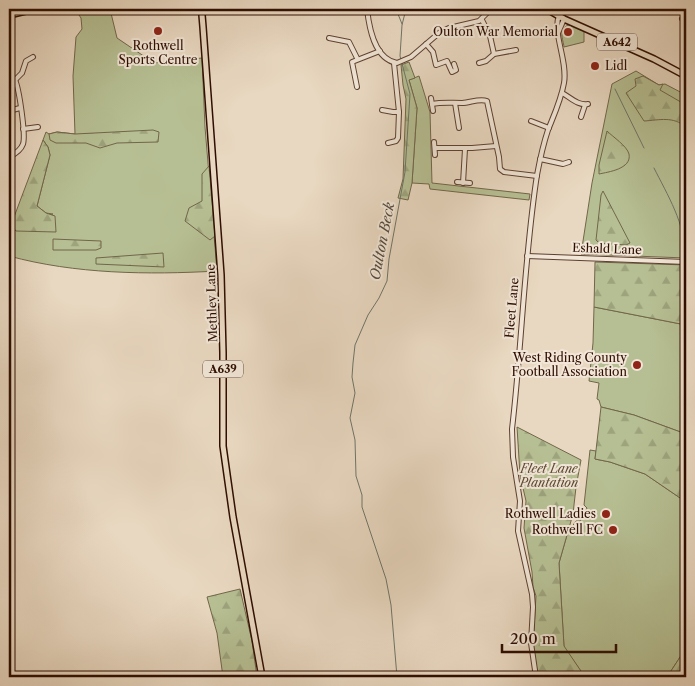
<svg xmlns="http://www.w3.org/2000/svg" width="695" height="686" viewBox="0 0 695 686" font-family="'Libre Caslon Text',serif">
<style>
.green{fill:#b6bf93;stroke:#72664a}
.forest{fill:url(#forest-firs);stroke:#72664a}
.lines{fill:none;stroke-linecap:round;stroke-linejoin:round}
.stream{stroke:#6e7569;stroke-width:1}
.minor-casing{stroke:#5d4031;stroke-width:6}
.major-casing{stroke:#2e0d01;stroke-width:8}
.minor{stroke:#f1e6d7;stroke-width:4}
.major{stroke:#e9d8c1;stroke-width:5}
.poi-dot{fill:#8f2418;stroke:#f1e6d7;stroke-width:2}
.labels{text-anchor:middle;stroke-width:4;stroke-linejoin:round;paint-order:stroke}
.shield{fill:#f1e6d7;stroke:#684e41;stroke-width:1}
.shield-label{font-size:11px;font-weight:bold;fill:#2e0d01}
.poi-label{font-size:12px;fill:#2e0d01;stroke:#f1e6d7;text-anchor:end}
.street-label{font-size:12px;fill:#2e0d01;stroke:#f1e6d7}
.park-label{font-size:12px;font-style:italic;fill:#5e4b34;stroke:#f1e6d7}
.water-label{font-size:14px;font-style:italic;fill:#534a3e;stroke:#f1e6d7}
</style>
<defs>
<pattern id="forest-firs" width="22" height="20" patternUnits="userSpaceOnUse" patternTransform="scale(1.25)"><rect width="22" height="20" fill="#b6bf93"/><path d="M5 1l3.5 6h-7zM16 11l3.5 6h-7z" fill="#9da37d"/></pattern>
</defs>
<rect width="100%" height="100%" fill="#e9d8c1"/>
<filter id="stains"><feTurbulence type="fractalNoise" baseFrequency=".004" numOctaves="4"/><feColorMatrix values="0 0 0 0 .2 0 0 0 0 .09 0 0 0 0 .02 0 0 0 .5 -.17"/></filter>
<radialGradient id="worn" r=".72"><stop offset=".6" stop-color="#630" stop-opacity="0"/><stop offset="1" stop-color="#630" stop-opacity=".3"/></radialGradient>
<g class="green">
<path d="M75 9H110L117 38 154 63 202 58 205 127 217 271C148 275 75 274 9 256V226L11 225 14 228 53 214 46 213 37 206 50 155 48 147 43 140 46 132 49 134 57 132 75 134 73 76 76 37 82 29 81 18Z"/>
<path d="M568 25H573L584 31V42L564 47C563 39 558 30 568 25Z"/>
<polygon points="636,71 659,85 665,84 686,95 686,258 581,254 592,183 612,84"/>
<polygon points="419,76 430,112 432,183 530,194 529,200 430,189 429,184 412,183 417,108 409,80"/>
<polygon points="594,307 686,325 686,434 634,415 601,407 599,400 597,399 599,383 589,381 593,343"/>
<polygon points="590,450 596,451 595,459 610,462 645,474 686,502 686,648 667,677 585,677 564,647 559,563 569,528 571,528 576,521 580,521 587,508 584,505"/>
</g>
<g class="forest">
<polygon points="409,62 415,78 409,80 417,108 412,183 408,200 398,198 403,179 406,99 403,85 401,65"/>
<path d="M643 76 659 85 663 84 660 90 686 105V127C673 116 660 120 644 121L626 93 636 86 635 79Z"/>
<polygon points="153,130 159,132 158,142 117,143 100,148 86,143 56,143 50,140 49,134 57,132 75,134"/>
<path d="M607 131C613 137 627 146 629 154 632 169 608 172 599 174V165Z"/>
<polygon points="43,140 48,147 50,155 37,206 46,213 55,216 56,232 16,231 11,225"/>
<polygon points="209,166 215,236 210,240 185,221 189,208 202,201 202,174"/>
<polygon points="603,191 630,243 626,245 599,243 596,240 601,195"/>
<polygon points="53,239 101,241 101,248 96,250 53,250"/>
<polygon points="163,253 164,267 96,264 96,258"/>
<polygon points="595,262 686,265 686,325 594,307"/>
<polygon points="601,407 634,415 686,434 686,502 645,474 610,462 595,459"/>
<polygon points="517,427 581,460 576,487 573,514 559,563 564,646 585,677 538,677 533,644 536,596 533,587 532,572 524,528 526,501 520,475"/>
<polygon points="240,589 252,641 257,677 223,677 217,633 207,597"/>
<polygon points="686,648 686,677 667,677"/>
</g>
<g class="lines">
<g class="stream">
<polyline points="396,9 402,24"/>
<polyline points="615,89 644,148"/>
<path d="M654 168C667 194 686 225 685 255"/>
<polyline points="683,397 686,397"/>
<polyline points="397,677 391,605 386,579 362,507 362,495 356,476 355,440 350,418 355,393 352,377 353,363 355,345 368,315 379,298 387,281 389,259 405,172 410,94 400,56 402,25 406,9"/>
</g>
<defs>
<g id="minor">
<path d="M367 9C369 27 374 59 397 63L411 57 439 33 449 28 479 21 491 9"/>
<polyline points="682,19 686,17"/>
<polyline points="482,20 490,36 494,54 516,50"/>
<polyline points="558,33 564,19"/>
<polyline points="329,38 349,42 357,58"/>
<polyline points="426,44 433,52 436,65 447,61 452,72 456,70 454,64"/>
<polyline points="479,63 486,61 494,54"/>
<path d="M9 77 15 80C19 88 26 135 23 144 21 150 15 154 9 157"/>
<polyline points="15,80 22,73 26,61 33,57"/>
<polyline points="357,87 352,62 380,51"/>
<path d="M562 93C570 97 578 106 588 104"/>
<polyline points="431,98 433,111"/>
<polyline points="455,103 459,128"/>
<path d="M432 104C442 102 451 103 462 103 470 103 479 98 487 101L499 157 500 169 504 172 537 176"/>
<polyline points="382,110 393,112 399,112"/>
<polyline points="9,111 20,108"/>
<polyline points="581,117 585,105"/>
<polyline points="531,121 549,128"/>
<polyline points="23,129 38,127"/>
<polyline points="434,142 435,155"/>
<polyline points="388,143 396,141 398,138 399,112 394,63"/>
<polyline points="435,148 472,148 496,146"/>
<polyline points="540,159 563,164 569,162"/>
<polyline points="457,182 470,183"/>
<polyline points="463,183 465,149"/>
<polyline points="527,256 686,262"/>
<path d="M536 677 531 643 533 607 532 594 518 531 520 501 513 457 512 429C522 344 524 259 537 175 540 159 543 145 548 130 554 115 561 100 564 83 568 61 552 32 559 16"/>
</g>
<g id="major">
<polyline points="204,9 202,15 203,27 221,275 223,353 223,446 233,517 262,677"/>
<polyline points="547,9 564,19 654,59 686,76"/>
<polyline points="9,15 34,9"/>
</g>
</defs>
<use href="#minor" class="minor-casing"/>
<use href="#major" class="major-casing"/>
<use href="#minor" class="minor"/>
<use href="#major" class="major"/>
</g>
<g class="poi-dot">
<circle cx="158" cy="31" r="5"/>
<circle cx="568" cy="32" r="5"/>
<circle cx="595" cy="66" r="5"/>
<circle cx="637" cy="365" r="5"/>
<circle cx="606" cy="514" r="5"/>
<circle cx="613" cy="530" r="5"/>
</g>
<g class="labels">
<g class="shield">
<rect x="597" y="33.5" width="40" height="17" rx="4"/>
<rect x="203" y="360.5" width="40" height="17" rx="4"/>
</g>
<g class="shield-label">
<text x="617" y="46">A642</text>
<text x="223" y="373">A639</text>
</g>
<g class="poi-label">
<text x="558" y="36">Oulton War Memorial</text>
<text x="158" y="50" text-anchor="middle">Rothwell<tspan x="158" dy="14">Sports Centre</tspan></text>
<text x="605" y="70" text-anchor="start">Lidl</text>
<text x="627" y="362">West Riding County<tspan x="627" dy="14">Football Association</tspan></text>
<text x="596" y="518">Rothwell Ladies</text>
<text x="603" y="534">Rothwell FC</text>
</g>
<g class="street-label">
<text transform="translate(607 249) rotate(2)" y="4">Eshald Lane</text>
<text transform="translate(212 303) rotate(-92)" y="4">Methley Lane</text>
<text transform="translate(512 308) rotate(-85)" y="4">Fleet Lane</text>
</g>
<g class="park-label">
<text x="549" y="473">Fleet Lane<tspan x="549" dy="14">Plantation</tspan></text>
</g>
<g class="water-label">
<text transform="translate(382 241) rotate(-79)" y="5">Oulton Beck</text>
</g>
</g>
<rect width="695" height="686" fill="none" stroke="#e9d8c1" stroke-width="30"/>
<rect x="10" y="10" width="675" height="666" fill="none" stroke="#2e0d01" stroke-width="2.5"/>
<rect x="15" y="15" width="665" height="656" fill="none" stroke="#2e0d01"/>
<path d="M502 644v8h114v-8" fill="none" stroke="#2e0d01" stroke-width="2.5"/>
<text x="510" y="644" font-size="15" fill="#2e0d01" stroke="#f1e6d7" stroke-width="4" paint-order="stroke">200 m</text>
<rect width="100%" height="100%" filter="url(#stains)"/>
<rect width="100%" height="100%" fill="url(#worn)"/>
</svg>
